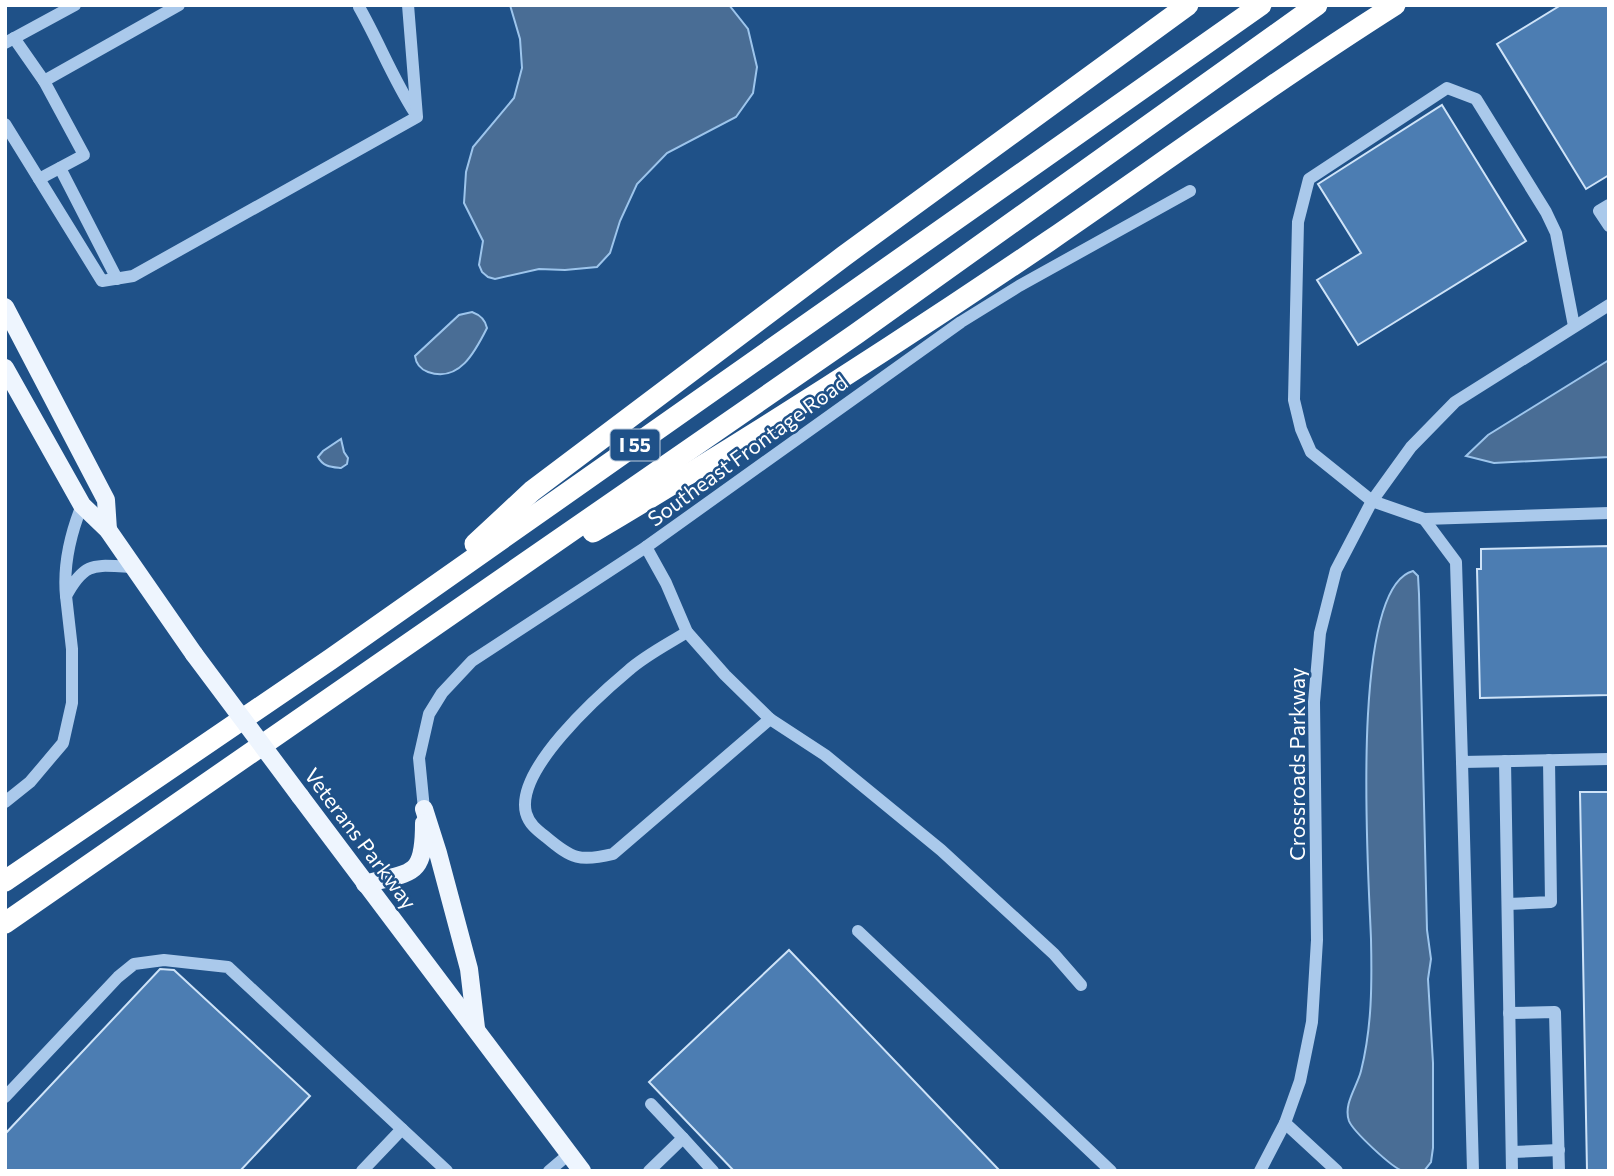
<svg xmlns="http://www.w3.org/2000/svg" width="1614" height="1176" viewBox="0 0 1614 1176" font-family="Commissioner,sans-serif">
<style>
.water{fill:#496d95;stroke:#9dc5ec;stroke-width:2}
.building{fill:#4c7db2;stroke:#cee3f8;stroke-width:2}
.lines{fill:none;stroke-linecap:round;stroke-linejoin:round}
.minor{stroke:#aac9eb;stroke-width:12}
.major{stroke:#eef5fe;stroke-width:18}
.highway{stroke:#fff;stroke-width:21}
.major-bridge{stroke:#eef5fe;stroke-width:18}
.labels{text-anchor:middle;stroke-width:5;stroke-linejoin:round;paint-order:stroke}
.shield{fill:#1f5188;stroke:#bccbdb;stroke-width:2}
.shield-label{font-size:19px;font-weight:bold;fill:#fff}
.street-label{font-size:21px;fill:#fff;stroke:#1f5188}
</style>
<rect width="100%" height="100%" fill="#1f5188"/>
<g class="water">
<polygon points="510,5 729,5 748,29 757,67 753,93 736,117 667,153 637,184 620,221 610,253 597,267 565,270 539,269 495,279 488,277 482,272 479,265 483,241 464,203 466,172 473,147 514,98 522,68 520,39"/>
<path d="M472 312C480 315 485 319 487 328 475 352 459 383 428 372 420 369 416 364 415 356L459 315Z"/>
<polygon points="1609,360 1609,457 1494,463 1466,456 1488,435"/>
<path d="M341 439 344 452 348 458 347 464 341 468C332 467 323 467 318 457L323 451Z"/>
<path d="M1413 571 1418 576 1419 594 1427 930 1431 959 1428 979 1433 1063V1148L1431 1162 1424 1171C1417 1171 1409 1172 1403 1171 1392 1168 1353 1131 1349 1121 1343 1104 1357 1087 1361 1071 1372 1027 1372 984 1371 939 1369 881 1348 588 1413 571Z"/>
</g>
<g class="building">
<polygon points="1561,5 1609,5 1609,175 1586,189 1497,44"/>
<polygon points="1442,105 1526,241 1358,345 1317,280 1361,253 1318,184"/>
<polygon points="1609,546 1609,695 1480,698 1477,569 1481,569 1481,549"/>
<polygon points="1580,792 1609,792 1609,1171 1587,1171"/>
<polygon points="789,950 1000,1171 734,1171 649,1082"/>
<polygon points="160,969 174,970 310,1096 240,1171 5,1171 5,1134"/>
</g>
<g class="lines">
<g class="minor">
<path d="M359 7C379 42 393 79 415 113"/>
<polyline points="14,38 44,81 179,5"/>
<polyline points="5,43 75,5"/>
<polyline points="5,124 102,281 133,276 417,117 408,5"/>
<polyline points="60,168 117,279"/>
<polyline points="39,179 84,155 44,81"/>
<polyline points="1609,205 1599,211 1609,226"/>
<polyline points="1574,326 1556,233 1546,212 1476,99 1447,88 1309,179 1298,222 1294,400 1301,429 1311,452 1372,501 1424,519 1609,513"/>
<path d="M82 505C70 535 63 565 66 596 86 559 96 566 134 567"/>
<polyline points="1424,519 1456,562 1462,762 1609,759"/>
<polyline points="646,547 666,583 687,632 725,675 770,719 825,755 941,850 1054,954 1081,985"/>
<path d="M687 632C668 644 646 655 629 670 598 696 515 770 526 813 529 824 537 830 546 837 572 859 580 862 613 854L770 719"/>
<polyline points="1505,761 1512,1171"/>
<polyline points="1462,762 1473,1171"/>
<polyline points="5,802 30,782 63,743 72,703 72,649 66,596"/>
<polyline points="424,809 419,758 429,714 442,693 472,661 646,547 961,322 1019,286 1190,191"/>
<polyline points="1508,904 1551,902 1549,760"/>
<polyline points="858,931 1111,1171"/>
<polyline points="1509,1013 1555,1012 1559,1171"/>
<polyline points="5,1097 118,977 134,964 164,960 228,967 447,1171"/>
<polyline points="1285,1123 1337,1171"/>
<polyline points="683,1138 713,1171"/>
<polyline points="1512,1152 1559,1150"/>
<polyline points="362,1171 402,1129"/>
<polyline points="549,1171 569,1154"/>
<polyline points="649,1171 683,1138 651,1104"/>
<polyline points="1260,1171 1285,1123 1300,1081 1312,1022 1317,940 1314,702 1320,633 1336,570 1372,501 1411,447 1455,402 1609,305"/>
</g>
<g class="major">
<polyline points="5,307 106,500 108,530"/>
<polyline points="5,368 82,505 108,530 194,654"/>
<polyline points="300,796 582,1171"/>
<polyline points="424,809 438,853 469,969 476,1028"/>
<path d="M365 884C413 871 424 878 424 823"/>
</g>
<g class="highway">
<path d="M593 532C748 440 900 342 1049 241 1164 162 1277 80 1395 5"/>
<polyline points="475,544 532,491 844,256 1188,5"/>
<polyline points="5,881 331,659 1261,5"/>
<polyline points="5,923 856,334 1317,5"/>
</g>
<polyline class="major-bridge" points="194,654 300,796"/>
</g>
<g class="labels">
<rect class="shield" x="610.5" y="429.5" width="49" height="31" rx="5"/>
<g class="shield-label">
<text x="635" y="452">I 55</text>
</g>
<g class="street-label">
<text transform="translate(748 451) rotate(-36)" y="7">Southeast Frontage Road</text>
<text transform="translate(1298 764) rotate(-90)" y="7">Crossroads Parkway</text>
<text transform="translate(360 839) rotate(53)" y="7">Veterans Parkway</text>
</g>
</g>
<rect width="1614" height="1176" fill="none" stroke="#ffffff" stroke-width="14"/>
</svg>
